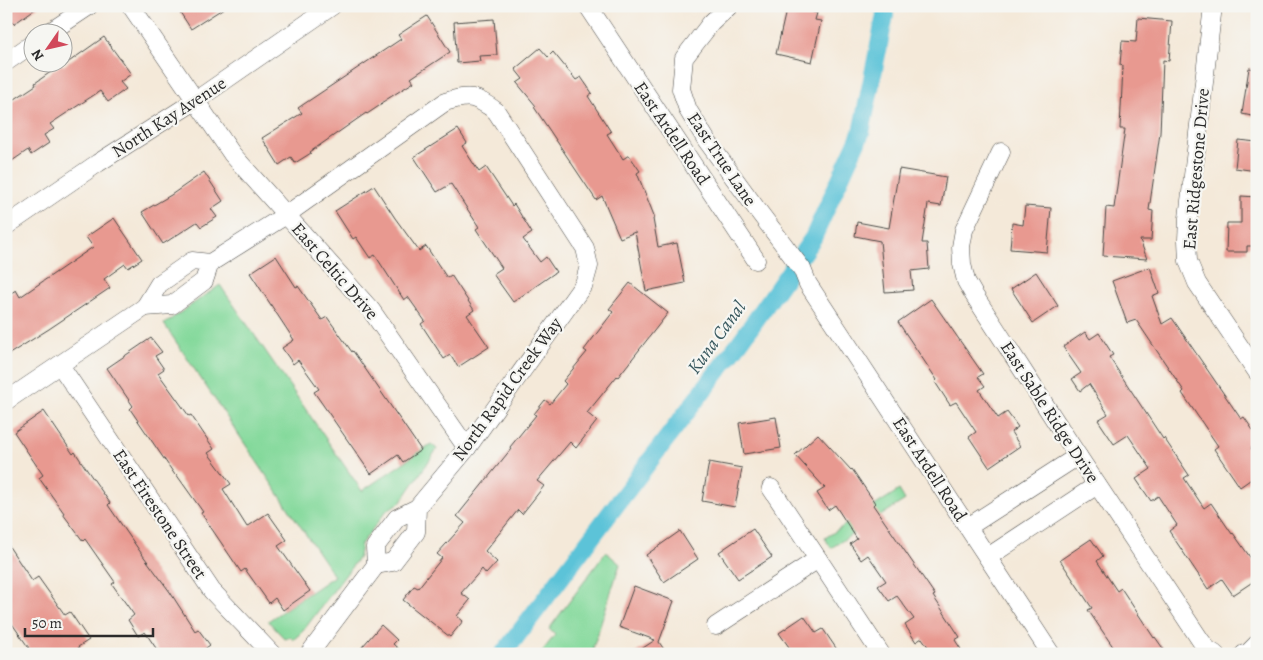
<svg xmlns="http://www.w3.org/2000/svg" width="1263" height="660" viewBox="0 0 1263 660" font-family="Alegreya,serif">
<style>
.green{fill:#84d99b;stroke:#588263}
.lines{fill:none;stroke-linecap:round;stroke-linejoin:round}
.canal{stroke:#5bc3d8;stroke-width:18}
.building{fill:#e89990}
.minor-casing{stroke:#494845;stroke-width:19}
.minor{stroke:#fff;stroke-width:18}
.labels{text-anchor:middle;stroke-width:4.5;stroke-linejoin:round;paint-order:stroke}
.street-label{font-size:18px;fill:#2b2b2b;stroke:#f6f6f2}
.water-label{font-size:19px;font-style:italic;fill:#39595f;stroke:#f6f6f2}
</style>
<rect width="100%" height="100%" fill="#f6f6f2"/>
<filter id="ink" filterUnits="userSpaceOnUse"><feTurbulence type="fractalNoise" baseFrequency=".02" numOctaves="2"/><feDisplacementMap in="SourceGraphic" scale="10" xChannelSelector="R" yChannelSelector="G"/><feConvolveMatrix kernelMatrix="1 2 1 2 8 2 1 2 1" color-interpolation-filters="sRGB"/></filter>
<filter id="wash" filterUnits="userSpaceOnUse"><feTurbulence type="fractalNoise" baseFrequency=".0096" numOctaves="4" result="noise"/><feDisplacementMap in="SourceGraphic" scale="20" xChannelSelector="R" yChannelSelector="G"/><feGaussianBlur stdDeviation="1.12" result="paint"/><feColorMatrix in="noise" values="0 0 0 0 0 0 0 0 0 0 0 0 0 0 0 0 0 1.4 0 .05"/><feComposite in="paint" operator="in"/></filter>
<g filter="url(#wash)">
<rect width="100%" height="100%" fill="#f4e9d9"/>
<g class="green">
<polygon points="220,285 362,491 431,444 437,449 401,502 387,510 361,544 359,557 303,631 293,640 291,637 285,639 268,621 334,576 164,324"/>
<polygon points="899,490 905,500 831,548 825,538"/>
<polygon points="606,552 620,564 593,648 596,654 540,654 555,635 549,629"/>
</g>
<g class="lines">
<polyline class="canal" points="503,654 743,338 813,238 861,133 885,15 884,6"/>
</g>
<g id="blocks">
<g class="building">
<polygon points="6,6 39,6 14,24 6,13"/>
<polygon points="176,6 227,6 191,29"/>
<polygon points="787,6 817,13 815,20 821,21 812,62 776,54"/>
<polygon points="427,16 450,52 411,78 414,82 381,103 382,104 367,114 366,113 310,152 311,153 295,163 291,157 279,165 262,138 302,113 298,108 401,39 398,35"/>
<polygon points="1138,18 1172,21 1169,61 1163,60 1160,133 1149,210 1153,211 1151,240 1140,240 1147,259 1103,256 1106,207 1114,208 1125,129 1120,129 1123,66 1120,65 1122,41 1136,42"/>
<polygon points="494,19 497,55 479,56 480,61 457,63 454,22"/>
<polygon points="104,37 131,74 120,82 126,89 108,102 100,91 50,124 54,129 44,135 49,143 31,155 28,150 6,165 6,105 36,85 35,83 62,64 63,66"/>
<polygon points="540,48 548,57 553,52 576,80 581,77 592,93 588,96 611,132 607,134 623,159 629,155 640,171 637,173 655,218 653,219 658,247 677,243 685,283 646,291 635,232 620,238 602,196 596,200 534,107 536,106 517,83 523,79 515,69"/>
<polygon points="1249,68 1257,69 1257,117 1242,114"/>
<polygon points="458,129 467,143 462,146 479,172 486,167 512,206 514,204 532,233 523,239 540,262 546,257 556,272 513,302 493,274 502,268 476,229 479,227 451,184 437,192 414,157"/>
<polygon points="1238,140 1257,142 1257,171 1235,168"/>
<polygon points="899,169 946,177 941,206 928,204 922,243 927,243 929,269 911,271 913,290 885,292 880,241 855,236 857,222 889,228"/>
<polygon points="204,172 223,201 211,209 217,217 201,227 197,222 163,244 142,212 171,195"/>
<polygon points="374,186 395,218 419,251 426,246 447,278 451,275 474,310 467,315 489,347 458,367 450,355 444,359 421,324 425,321 408,297 404,300 375,255 370,258 356,237 353,239 335,211"/>
<polygon points="1241,196 1257,197 1257,246 1247,246 1247,252 1226,252 1227,223 1241,223"/>
<polygon points="1025,206 1051,208 1047,252 1010,249 1012,223 1023,225"/>
<polygon points="114,218 142,259 128,268 125,264 104,279 110,288 49,329 6,356 6,296 16,290 20,297 93,247 86,237"/>
<polygon points="276,256 296,287 298,286 322,320 327,317 352,352 353,351 421,450 403,462 398,455 371,474 314,392 319,389 298,360 293,364 282,348 294,340 250,273"/>
<polygon points="1150,267 1159,293 1152,296 1162,324 1172,318 1241,419 1244,417 1257,436 1257,444 1251,448 1257,457 1257,475 1240,487 1214,449 1218,446 1182,393 1184,391 1136,320 1127,323 1112,281"/>
<polygon points="1036,272 1058,306 1033,323 1011,289"/>
<polygon points="630,283 668,313 618,377 617,376 587,413 597,421 576,448 570,442 537,481 544,486 522,514 518,510 485,551 497,562 486,574 482,569 461,593 470,600 457,616 463,621 450,637 403,600 414,586 418,588 442,558 437,554 465,523 457,516 511,449 510,447 536,415 534,414 545,400 550,404 566,384 563,381 587,352 584,350 613,312 609,309"/>
<polygon points="931,299 983,374 978,377 985,386 979,390 998,418 1007,412 1018,427 1011,432 1020,446 989,467 969,437 976,432 956,402 950,405 935,382 937,380 898,322"/>
<polygon points="1085,332 1090,339 1099,333 1113,355 1109,357 1163,439 1164,438 1189,475 1184,478 1204,508 1211,503 1232,534 1233,533 1257,567 1257,579 1233,595 1222,579 1208,589 1169,531 1177,525 1158,496 1151,501 1136,479 1151,469 1128,435 1114,444 1098,420 1108,414 1089,384 1080,391 1072,379 1081,373 1063,347"/>
<polygon points="151,338 162,352 155,356 164,369 158,373 189,416 191,415 214,449 208,453 231,484 223,489 247,527 268,513 287,540 278,546 310,591 283,610 275,598 269,603 245,569 241,572 201,513 203,512 176,474 175,475 130,409 133,406 107,368"/>
<polygon points="44,411 73,454 75,452 87,470 110,503 108,505 139,550 170,592 195,631 198,629 210,645 198,654 160,654 145,632 138,636 128,620 134,615 112,584 115,582 85,539 83,541 63,514 64,513 39,478 43,475 14,432"/>
<polygon points="776,417 781,448 744,454 739,423"/>
<polygon points="818,434 851,470 852,469 875,503 873,505 935,595 933,596 960,637 955,640 964,654 933,654 922,638 916,642 905,625 914,619 897,596 889,601 878,586 886,581 868,555 861,560 850,544 857,539 835,505 828,510 817,493 825,488 795,455"/>
<polygon points="709,462 742,468 735,507 702,501"/>
<polygon points="753,529 772,557 738,579 719,552"/>
<polygon points="680,531 698,559 664,582 646,555"/>
<polygon points="1091,539 1103,556 1097,561 1117,591 1121,588 1154,638 1155,637 1167,654 1118,654 1088,610 1092,608 1060,560"/>
<polygon points="6,542 32,581 38,577 65,615 70,612 89,640 78,647 82,654 33,654 6,615"/>
<polygon points="634,586 674,601 659,642 667,654 634,654 655,640 619,627"/>
<polygon points="804,616 816,633 823,629 840,654 794,654 779,633"/>
<polygon points="381,625 397,640 393,644 404,654 356,654"/>
</g>
</g>
</g>
<g filter="url(#ink)">
<use href="#blocks" fill-opacity="0" stroke="#494845" stroke-width="1"/>
<g class="lines">
<defs>
<g id="minor">
<polyline points="131,6 232,154 371,310 467,448"/>
<polyline points="588,6 756,260"/>
<polyline points="729,6 711,23 684,58 681,89 688,110 707,141 753,204 802,269 808,284 1051,654"/>
<polyline points="1213,6 1188,218 1187,240 1188,261 1197,283 1257,372"/>
<polyline points="50,32 89,6"/>
<polyline points="6,62 32,44"/>
<polyline points="1001,152 964,230 961,247 962,264 966,281 974,295 1078,456 1201,641 1207,649 1215,654"/>
<polyline points="6,226 98,163 195,101 332,6"/>
<path d="M210 263 192 261 159 284 145 307 172 305 204 281 210 263 286 215 445 102C470 94 475 96 496 111L585 248 589 266 584 284 467 448 417 508 397 518 375 547 376 565 393 562 416 532 417 508"/>
<polyline points="60,365 212,591 272,654"/>
<polyline points="6,401 145,307"/>
<polyline points="771,488 881,654"/>
<polyline points="968,527 1078,456"/>
<polyline points="988,557 1097,485"/>
<polyline points="716,626 818,559"/>
<polyline points="309,654 376,565"/>
<polyline points="1244,654 1248,653 1257,644"/>
</g>
</defs>
<use href="#minor" class="minor-casing"/>
<use href="#minor" class="minor"/>
</g>
</g>
<g class="labels">
<g class="street-label">
<text transform="translate(169 117) rotate(-33)" y="6">North Kay Avenue</text>
<text transform="translate(672 133) rotate(56)" y="6">East Ardell Road</text>
<text transform="translate(722 159) rotate(56)" y="6">East True Lane</text>
<text transform="translate(1196 169) rotate(-85)" y="6">East Ridgestone Drive</text>
<text transform="translate(335 271) rotate(49)" y="6">East Celtic Drive</text>
<text transform="translate(507 389) rotate(-54)" y="6">North Rapid Creek Way</text>
<text transform="translate(1050 412) rotate(57)" y="6">East Sable Ridge Drive</text>
<text transform="translate(930 469) rotate(57)" y="6">East Ardell Road</text>
<text transform="translate(160 514) rotate(56)" y="6">East Firestone Street</text>
</g>
<g class="water-label">
<text transform="translate(716 337) rotate(-54)" y="7">Kuna Canal</text>
</g>
</g>
<rect width="1263" height="660" fill="none" stroke="#f6f6f2" stroke-width="25"/>
<g transform="translate(48 48) rotate(236)"><circle r="24" fill="#f6f6f2" stroke="#a5a5a2"/>
<path d="M0-4L9 19L0 12L-9 19Z" fill="#d1495b"/>
<text y="-8" font-size="14" font-weight="bold" text-anchor="middle" fill="#2b2b2b">N</text>
</g>
<path d="M25 628v8h128v-8" fill="none" stroke="#2b2b2b" stroke-width="2.5"/>
<text x="32" y="628" font-size="15" fill="#2b2b2b" stroke="#f6f6f2" stroke-width="4" paint-order="stroke">50 m</text>
</svg>
